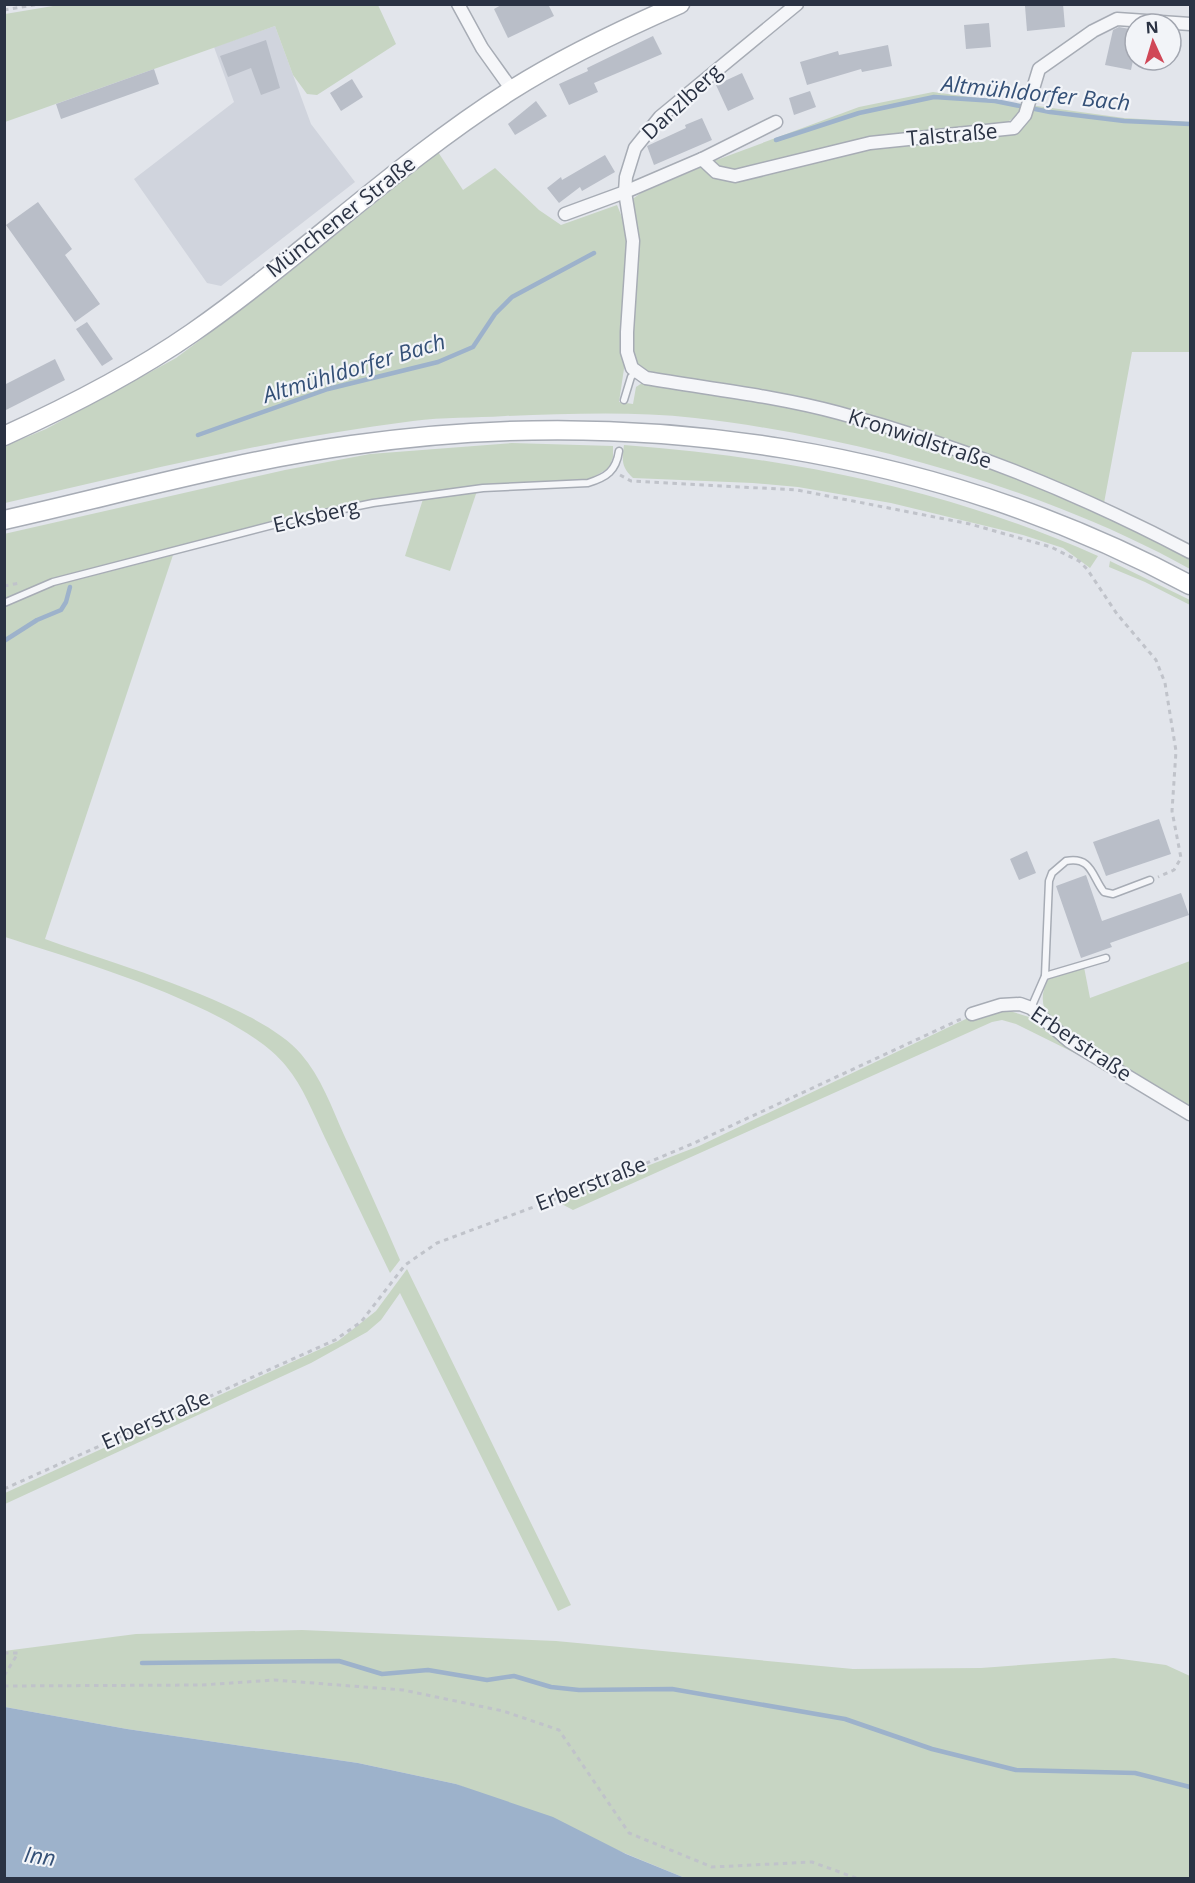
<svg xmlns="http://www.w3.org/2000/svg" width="1195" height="1883" viewBox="0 0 1195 1883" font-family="'Open Sans',sans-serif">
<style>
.built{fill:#d0d4dd}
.green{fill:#c7d5c3}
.water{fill:#9db2cb}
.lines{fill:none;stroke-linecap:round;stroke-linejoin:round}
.stream{stroke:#9db2cb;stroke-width:4.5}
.building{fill:#b9bec8}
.lane-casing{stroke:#a7acb5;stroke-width:9}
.street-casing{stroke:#a7acb5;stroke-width:15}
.secondary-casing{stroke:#a7acb5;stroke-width:21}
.path{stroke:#c0c3ca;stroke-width:3;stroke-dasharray:4.5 4.5;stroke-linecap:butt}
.lane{stroke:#f5f6f9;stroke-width:6}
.street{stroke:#f5f6f9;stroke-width:12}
.secondary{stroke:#fff;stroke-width:18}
.labels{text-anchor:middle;stroke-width:4.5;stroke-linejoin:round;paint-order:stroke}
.street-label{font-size:21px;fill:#2a3243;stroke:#f2f4f8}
.water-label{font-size:22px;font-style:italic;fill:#345077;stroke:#f2f4f8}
</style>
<rect width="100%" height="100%" fill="#e2e5eb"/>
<polygon class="built" points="275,26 311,124 355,182 221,286 207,283 134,179 234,102 214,47"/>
<g class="green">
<polygon points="59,5 378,5 396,44 317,95 307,94 293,75 275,26 5,122 5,14"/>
<polygon points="933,92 1021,104 1020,114 1001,126 850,143 804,152 731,173 717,166 714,161 859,107"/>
<polygon points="1030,105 1124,118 1190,122 1190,352 1132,352 1104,503 982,453 922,433 647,374 638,368 633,358 631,200 641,193 704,166 712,175 909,142 1004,135"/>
<path d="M438 152 463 190 495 168 539 210 561 225 617 205 628 232 625 362 619 402 633 404 636 387 642 383C758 399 873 421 983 461 1055 486 1122 523 1190 556V569C1049 490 855 436 695 418 632 411 568 414 505 416 474 418 443 417 413 421 275 438 140 472 5 503V446L46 429 176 358 275 284Z"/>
<path d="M512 443 613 446V457L609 468 590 479 464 487 383 498 299 515 74 574 76 580 173 555 45 939C110 963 259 1004 301 1054 321 1077 332 1108 344 1135 363 1176 382 1218 400 1260L390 1273C368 1228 347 1183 325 1138 314 1115 303 1086 286 1066 238 1007 79 961 5 937L4 534 285 470 370 454Z"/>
<path d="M624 445C788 457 946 489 1098 556L1090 568 1063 548 1023 535 891 503 798 487 753 483 633 478C621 467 622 460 624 445Z"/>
<polygon points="477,491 450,571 405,556 423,499"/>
<polygon points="1110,561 1190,600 1190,605 1145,582 1109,567"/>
<path d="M1190 961V1108L1060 1029C1043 1015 1037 998 1049 978L1084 967 1090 998Z"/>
<polygon points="1000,1008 1029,1017 1111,1071 1016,1024 1002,1020 992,1022 573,1210 556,1201 699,1146 968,1018"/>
<polygon points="407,1269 571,1605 558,1611 400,1293 381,1320 367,1332 311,1363 5,1504 5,1493 338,1341 376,1311"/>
<polygon points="302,1630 556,1641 853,1669 981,1668 1114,1658 1166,1665 1190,1676 1190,1878 685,1878 456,1784 358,1763 127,1729 5,1707 4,1651 136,1634"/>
</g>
<polygon class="water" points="5,1707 127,1729 358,1763 456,1784 553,1817 626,1854 685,1878 5,1878"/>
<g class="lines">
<g class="stream">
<polyline points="776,140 859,113 934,97 995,101 1050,112 1124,121 1190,124"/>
<polyline points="198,435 328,389 438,362 473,347 495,314 512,297 594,253"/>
<polyline points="4,641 37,620 61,610 66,602 70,587"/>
<polyline points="142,1663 339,1661 382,1674 428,1670 487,1680 514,1676 551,1687 579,1690 672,1689 845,1719 932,1749 1016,1770 1135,1773 1190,1787"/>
</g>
</g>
<g class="building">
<polygon points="503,4 548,4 554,16 508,38 494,9"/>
<polygon points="1063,4 1065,27 1027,31 1025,6"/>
<polygon points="989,23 991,47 966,49 964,25"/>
<polygon points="1119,27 1135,30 1135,51 1131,70 1105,65 1113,30"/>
<polygon points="653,36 662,54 594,83 598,92 569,105 559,84 588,71 587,68"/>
<polygon points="266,40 280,88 261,95 251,68 228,77 220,56"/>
<polygon points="888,45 892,66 862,72 861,69 807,85 800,62 838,51 839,55"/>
<polygon points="154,69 159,84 61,119 56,104"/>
<polygon points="742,73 754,99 728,111 716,85"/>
<polygon points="352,79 363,97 341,111 330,93"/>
<polygon points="810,91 816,107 794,115 789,98"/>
<polygon points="536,101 547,116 515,135 508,124"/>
<polygon points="702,118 712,140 654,165 647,146 686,128 685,125"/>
<polygon points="605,155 615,172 582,191 580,187 559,203 547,188 561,177 562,180"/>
<polygon points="38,202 72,249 65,255 100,304 75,322 6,225"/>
<polygon points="87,322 113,359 102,366 76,329"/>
<polygon points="55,359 65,380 4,411 4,385"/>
<polygon points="1159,819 1171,854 1106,876 1093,842"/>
<polygon points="1027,851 1036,873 1019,880 1010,859"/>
<polygon points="1086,875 1102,921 1181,893 1189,915 1110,943 1112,947 1081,958 1056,886"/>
</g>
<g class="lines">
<defs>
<g id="lane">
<polyline points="624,400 631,377 636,372"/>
<path d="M4 603 53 582 300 518 373 503 483 488 588 483C607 477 616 471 619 451"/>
<polyline points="1045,976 1106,958"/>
<path d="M1031 1008 1045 976 1049 881 1052 873 1066 861C1092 856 1092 877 1104 892L1113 894 1150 880"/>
</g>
<g id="street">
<polyline points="458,4 482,48 512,90"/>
<path d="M797 4 660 117 635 148 626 177 625 192 633 241 627 332V352L632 368 646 378C710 389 777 396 839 413 962 446 1078 493 1190 552"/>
<polyline points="702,159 776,122"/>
<polyline points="565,214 625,192 702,159 716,172 735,176 870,143 1014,128 1025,115 1039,69 1093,31 1117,19 1190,24"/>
<polyline points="972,1014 1001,1005 1020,1004 1031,1008 1069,1041 1190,1114"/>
</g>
<g id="secondary">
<path d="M4 436C70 406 133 374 192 333 301 257 398 162 510 91 563 57 623 29 680 4"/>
<path d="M4 520C120 494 235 461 352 445 637 404 935 448 1190 585"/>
</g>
</defs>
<use href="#lane" class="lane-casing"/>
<use href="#street" class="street-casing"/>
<use href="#secondary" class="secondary-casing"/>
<g class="path">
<polyline points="4,10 40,4"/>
<polyline points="620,475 631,481 797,490 970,524 1051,547 1079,561 1087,569 1117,614 1156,660 1165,683 1176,751 1172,811 1181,858 1174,870 1158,877"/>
<polyline points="4,586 20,583"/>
<polyline points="4,1489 335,1340 361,1322 405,1265 437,1243 606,1180 692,1144 961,1019"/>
<polyline points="4,1653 18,1653 4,1676"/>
<polyline points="4,1686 202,1685 274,1680 403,1690 503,1711 559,1730 629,1833 712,1867 812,1862 856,1878"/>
</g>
<use href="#lane" class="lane"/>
<use href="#street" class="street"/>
<use href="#secondary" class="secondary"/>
</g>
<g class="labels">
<g class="street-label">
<text transform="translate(682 102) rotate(-43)" y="7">Danzlberg</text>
<text transform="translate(952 135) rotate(-5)" y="7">Talstraße</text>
<text transform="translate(341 217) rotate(-38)" y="7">Münchener Straße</text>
<text transform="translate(920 439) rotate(18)" y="7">Kronwidlstraße</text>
<text transform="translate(316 516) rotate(-13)" y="7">Ecksberg</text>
<text transform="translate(1081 1044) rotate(34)" y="7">Erberstraße</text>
<text transform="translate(591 1184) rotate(-21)" y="7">Erberstraße</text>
<text transform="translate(156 1420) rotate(-24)" y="7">Erberstraße</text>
</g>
<g class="water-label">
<text transform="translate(1036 93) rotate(6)" y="8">Altmühldorfer Bach</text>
<text transform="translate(354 368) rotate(-17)" y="8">Altmühldorfer Bach</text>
<text transform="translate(40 1856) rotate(9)" y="8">Inn</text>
</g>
</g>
<rect width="1195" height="1883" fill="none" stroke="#2a3243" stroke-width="12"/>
<g transform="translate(1153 42) rotate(356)"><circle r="28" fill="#f2f4f8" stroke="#a2a6b0" stroke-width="1.5"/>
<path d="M0-4.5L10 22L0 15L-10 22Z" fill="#d04757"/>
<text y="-9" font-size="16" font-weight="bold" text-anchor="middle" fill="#2a3243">N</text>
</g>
</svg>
